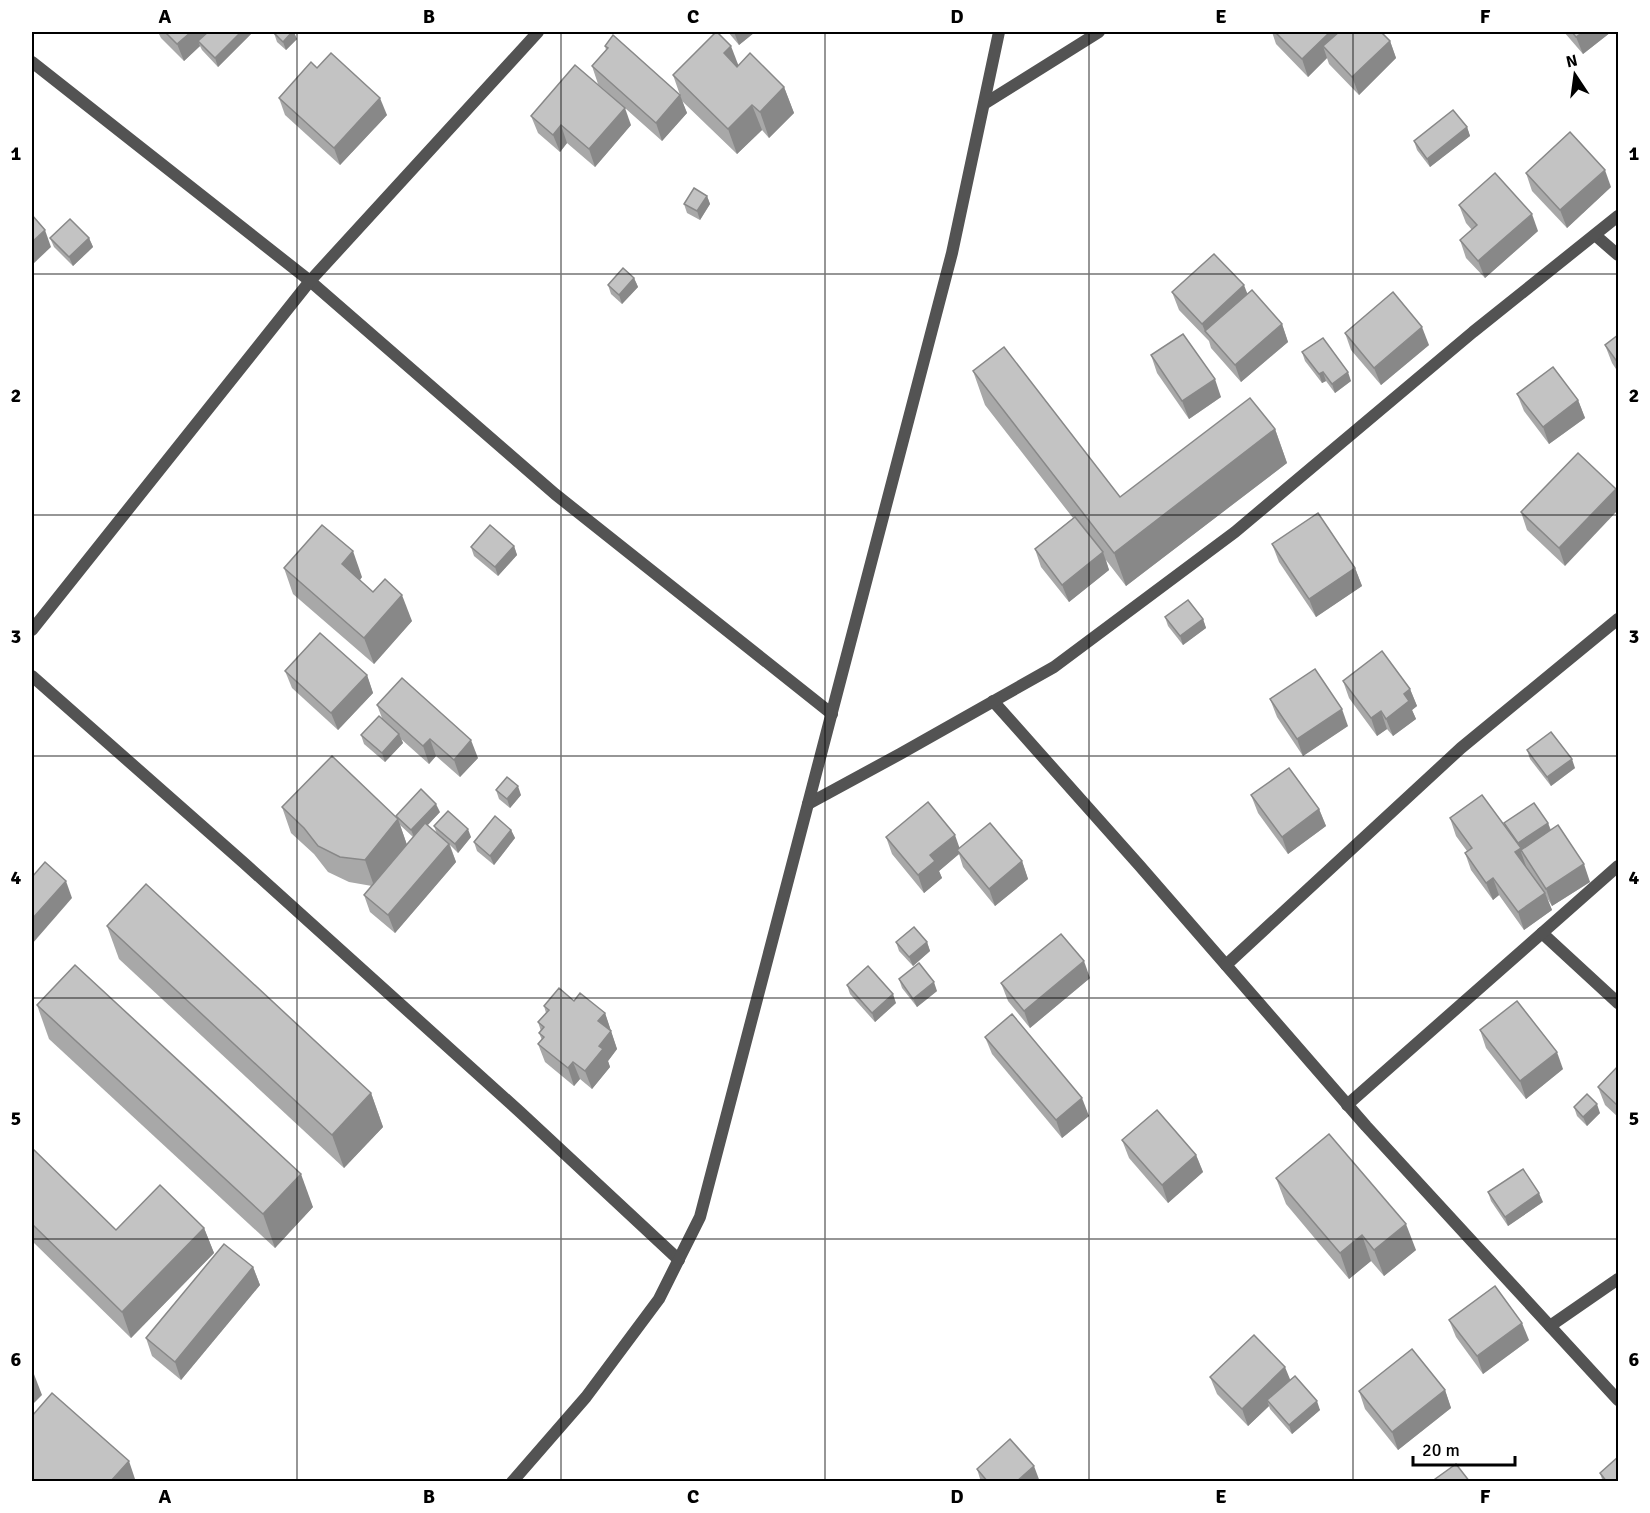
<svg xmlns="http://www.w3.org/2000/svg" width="1650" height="1513" viewBox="0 0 1650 1513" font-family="Signika,sans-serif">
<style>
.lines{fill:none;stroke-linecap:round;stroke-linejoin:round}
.street{stroke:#535353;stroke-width:12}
.wall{fill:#a8a8a8;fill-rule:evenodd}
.shaded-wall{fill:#888}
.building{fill:#c3c3c3;stroke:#888;stroke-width:1.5}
.grid{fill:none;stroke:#000;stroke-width:1.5;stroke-opacity:0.55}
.neatline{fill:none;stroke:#000;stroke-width:2}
.grid-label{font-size:20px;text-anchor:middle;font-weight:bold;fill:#000}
</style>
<rect width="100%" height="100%" fill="#fff"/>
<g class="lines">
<g class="street">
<polyline points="32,62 310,281 555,494 832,714"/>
<polyline points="984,104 1099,32"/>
<polyline points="1595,235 1618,255"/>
<polyline points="32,630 310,281 538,32"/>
<polyline points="32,676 244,863 520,1112 679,1260"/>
<polyline points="993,701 1139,865 1366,1126 1618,1400"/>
<polyline points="808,804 900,754 1054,667 1235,532 1473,332 1618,216"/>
<polyline points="1542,933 1618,1003"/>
<polyline points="1226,965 1461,748 1618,619"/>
<polyline points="1347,1105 1618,866"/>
<polyline points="1550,1326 1618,1279"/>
<polyline points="512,1482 586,1397 659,1299 700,1217 952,253 999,32"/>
</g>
</g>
<g class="wall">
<polygon points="158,32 251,32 252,33 218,67 202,50 200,46 184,61 161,38"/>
<polygon points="728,32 755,32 739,45"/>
<polygon points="1272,32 1381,32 1390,41 1396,58 1359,95 1329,64 1327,58 1308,77 1276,44"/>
<polygon points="1564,32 1611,32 1583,54"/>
<polygon points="274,33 297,39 286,50 277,42"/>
<polygon points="605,46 680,95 673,75 738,65 784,87 794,113 769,138 762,130 737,154 682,101 687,113 662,141 598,84 592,66 606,50"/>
<polygon points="317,68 387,115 340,165 285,115 279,98"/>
<polygon points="531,116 631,125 595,167 567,143 560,152 538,133"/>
<polygon points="1467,127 1470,136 1430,167 1417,150 1414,141"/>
<polygon points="1526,173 1611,187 1567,228 1532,191"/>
<polygon points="707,196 710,204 700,220 687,213 684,204"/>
<polygon points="1459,205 1538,231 1485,278 1466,258 1460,240 1472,230 1466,223"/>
<polygon points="50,238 89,238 93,247 73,266 54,247"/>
<polygon points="634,278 638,287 622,304 611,294 608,285"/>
<polygon points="1172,292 1247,294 1282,324 1288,342 1241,382 1211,348 1209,341 1179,310"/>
<polygon points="1345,333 1429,345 1381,385 1351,350"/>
<polygon points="1618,335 1618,372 1612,363 1605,345"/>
<polygon points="1302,352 1351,381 1335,393 1326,381 1322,383 1305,361"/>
<polygon points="1151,355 1221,397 1189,419 1157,373"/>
<polygon points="973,371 1120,497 1275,429 1287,463 1126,586 1106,560 1109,570 1069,602 1041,567 1035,549 1073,518 985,405"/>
<polygon points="1517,394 1578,400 1585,418 1549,444 1524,411"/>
<polygon points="1578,453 1565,566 1527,530 1521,512"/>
<polygon points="1272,544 1355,568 1362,586 1316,617 1279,562"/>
<polygon points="514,546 517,555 498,576 474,556 471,547"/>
<polygon points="284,568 362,577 360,580 373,592 412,621 374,664 293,594"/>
<polygon points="1165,617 1203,619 1206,628 1183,645 1168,626"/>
<polygon points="285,671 367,675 373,693 338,730 292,688"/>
<polygon points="1343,681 1410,689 1417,706 1412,710 1416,719 1393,736 1387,729 1377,736 1349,698"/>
<polygon points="1270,699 1348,726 1303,756 1277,717"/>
<polygon points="377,705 478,758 460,777 436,756 429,764 401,739 403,743 385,762 364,744 361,735 382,718"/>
<polygon points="1527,750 1575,768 1551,786 1530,759"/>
<polygon points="496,790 521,795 510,808 499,799"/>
<polygon points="1251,795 1319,809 1326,826 1288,854 1258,813"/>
<path d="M282 807 397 819 396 816 440 812 427 825 437 834 434 826 471 837 458 853 450 845 456 862 395 933 370 912 364 895 372 886 349 882 328 872 314 854 291 833ZM400 825 413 837 407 845Z"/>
<polygon points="1450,818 1506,828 1504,823 1548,823 1551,830 1590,882 1552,906 1547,898 1552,910 1524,930 1499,895 1493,900 1471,870 1465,853 1467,851 1456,836"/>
<polygon points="511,830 515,838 494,865 477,851 474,842"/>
<polygon points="886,837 959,848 1022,861 1028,879 995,906 963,867 959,854 939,871 942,878 924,893 892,854"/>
<polygon points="107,926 371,1093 383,1127 344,1168 119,959"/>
<polygon points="896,942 927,942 930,951 913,966 899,951"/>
<polygon points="1090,978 1030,1028 1008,1001 1001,983"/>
<polygon points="899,979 937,991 917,1007 902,988"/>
<polygon points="847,985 896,1003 875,1022 850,994"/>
<polygon points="574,1001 605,1013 617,1049 608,1061 610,1067 592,1089 580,1079 574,1086 545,1062 538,1044 542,1040 539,1033 541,1031 538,1022 546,1013 544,1006"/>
<polygon points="37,1005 313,1207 275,1248 49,1039"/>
<polygon points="1480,1030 1563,1069 1526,1099 1486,1048"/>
<polygon points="985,1037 1089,1116 1062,1138 992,1054"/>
<polygon points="1618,1066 1618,1117 1605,1105 1598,1087"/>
<polygon points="1574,1107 1600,1113 1587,1126 1577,1116"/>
<polygon points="1122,1140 1196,1155 1203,1172 1168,1203 1129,1158"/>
<polygon points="32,1148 116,1230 204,1228 214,1253 131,1338 32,1241"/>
<polygon points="1276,1178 1416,1250 1384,1276 1371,1261 1349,1279 1286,1204"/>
<polygon points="1488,1192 1543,1202 1508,1226 1491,1201"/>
<polygon points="253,1267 260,1285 181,1380 152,1356 146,1338"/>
<polygon points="1449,1320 1529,1340 1483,1374 1456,1337"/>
<polygon points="1210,1377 1290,1380 1320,1410 1292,1434 1270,1409 1269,1406 1248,1426 1217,1394"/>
<polygon points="1445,1390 1451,1408 1398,1450 1365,1409 1359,1391"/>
<polygon points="977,1469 1040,1482 981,1482"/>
<polygon points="1600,1473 1618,1482 1603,1482"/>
</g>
<g class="shaded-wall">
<polygon points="191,32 216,32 198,41 200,46 184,61 177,44"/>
<polygon points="241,32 251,32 252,33 218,67 215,58"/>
<polygon points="292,32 294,32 297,39 286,50 283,42"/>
<polygon points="734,32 755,32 739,45"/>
<polygon points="1330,32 1355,32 1323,46 1327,58 1308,77 1302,59"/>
<polygon points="1583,32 1611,32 1583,54 1576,37"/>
<polygon points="1390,41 1396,58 1359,95 1352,77"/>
<polygon points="731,46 741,72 724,53"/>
<polygon points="784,87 794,113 769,138 760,112"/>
<polygon points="680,95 687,113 662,141 656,123"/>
<polygon points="380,98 387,115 340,165 334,148"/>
<polygon points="752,105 762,130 737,154 728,129"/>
<polygon points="625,108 631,125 595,167 589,149"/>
<polygon points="561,125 567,143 560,152 553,135"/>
<polygon points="1467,127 1470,136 1430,167 1427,159"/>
<polygon points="1605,170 1611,187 1567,228 1560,210"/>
<polygon points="707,196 710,204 700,220 697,211"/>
<polygon points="1532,214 1538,231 1485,278 1478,261"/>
<polygon points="45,230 51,247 32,265 32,242"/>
<polygon points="89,238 93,247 73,266 69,257"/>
<polygon points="634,278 638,287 622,304 619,295"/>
<polygon points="1244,285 1251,303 1205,331 1209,341 1202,324"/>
<polygon points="1282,324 1288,342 1241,382 1235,365"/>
<polygon points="1422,327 1429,345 1381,385 1374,368"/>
<polygon points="1323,372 1326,381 1322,383 1319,374"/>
<polygon points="1348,372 1351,381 1335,393 1332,384"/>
<polygon points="1215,379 1221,397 1189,419 1182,401"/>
<polygon points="1578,400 1585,418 1549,444 1543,427"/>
<polygon points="1275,429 1287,463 1126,586 1114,553"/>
<polygon points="1616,489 1618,496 1618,510 1565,566 1559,548"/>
<polygon points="514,546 517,555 498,576 495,567"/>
<polygon points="353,551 362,577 351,590 342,564"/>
<polygon points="1103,552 1109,570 1069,602 1062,585"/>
<polygon points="1355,568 1362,586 1316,617 1309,599"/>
<polygon points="402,595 412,621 374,664 364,638"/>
<polygon points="1203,619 1206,628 1183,645 1180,636"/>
<polygon points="367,675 373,693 338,730 331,713"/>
<polygon points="1410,689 1417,706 1412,710 1416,719 1393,736 1386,719 1404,694"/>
<polygon points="1342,709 1348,726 1303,756 1297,739"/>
<polygon points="1381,711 1387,729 1377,736 1371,718"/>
<polygon points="399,734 403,743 385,762 382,753"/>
<polygon points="430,739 436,756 429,764 423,746"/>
<polygon points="471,740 478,758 460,777 454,760"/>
<polygon points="1572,759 1575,768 1551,786 1547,777"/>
<polygon points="518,786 521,795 510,808 507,799"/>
<polygon points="436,804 440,812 415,839 411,830"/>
<polygon points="1319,809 1326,826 1288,854 1282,837"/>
<polygon points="398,819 407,845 374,886 365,860"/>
<polygon points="1548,823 1551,832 1521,852 1526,866 1522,869 1515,852 1520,849 1518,843"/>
<polygon points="468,829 471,837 458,853 455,844"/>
<polygon points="511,830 515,838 494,865 490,856"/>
<polygon points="955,835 961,852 957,850 959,854 939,871 942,878 924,893 918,875 930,855"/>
<polygon points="449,844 456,862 395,933 388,915"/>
<polygon points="1022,861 1028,879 995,906 989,889"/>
<polygon points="1584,864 1590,882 1552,906 1546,889"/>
<polygon points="1493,878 1499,895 1493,900 1486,883"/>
<polygon points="66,881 72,898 32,944 32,919"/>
<polygon points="1545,893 1552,910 1524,930 1518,912"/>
<polygon points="927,942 930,951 913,966 909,957"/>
<polygon points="1084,961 1090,978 1030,1028 1024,1011"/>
<polygon points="934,982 937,991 917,1007 913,999"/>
<polygon points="893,994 896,1003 875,1022 872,1013"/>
<polygon points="605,1013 611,1031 598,1021"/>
<polygon points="611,1031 617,1049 608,1061 610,1067 592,1089 585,1071 599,1046"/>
<polygon points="1557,1052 1563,1069 1526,1099 1520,1081"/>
<polygon points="573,1062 580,1079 574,1086 568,1068"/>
<polygon points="371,1093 383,1127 344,1168 332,1135"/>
<polygon points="1082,1098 1089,1116 1062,1138 1056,1120"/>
<polygon points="1597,1104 1600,1113 1587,1126 1583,1117"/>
<polygon points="1196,1155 1203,1172 1168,1203 1162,1185"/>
<polygon points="301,1174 313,1207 275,1248 263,1214"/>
<polygon points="1539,1193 1543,1202 1508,1226 1505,1217"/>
<polygon points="1406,1224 1416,1250 1384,1276 1374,1250"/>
<polygon points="204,1228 214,1253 131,1338 122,1312"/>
<polygon points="1362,1235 1371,1261 1349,1279 1340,1253"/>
<polygon points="253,1267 260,1285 181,1380 175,1362"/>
<polygon points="1522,1323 1529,1340 1483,1374 1477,1356"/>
<polygon points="1285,1367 1292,1384 1267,1400 1269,1406 1248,1426 1242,1409"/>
<polygon points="32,1369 42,1395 32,1405"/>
<polygon points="1445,1390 1451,1408 1398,1450 1392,1432"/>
<polygon points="1317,1401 1320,1410 1292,1434 1289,1425"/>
<polygon points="129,1461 136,1482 110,1482"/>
<polygon points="1034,1466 1040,1482 1016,1482"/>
</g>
<g class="building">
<polygon points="165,32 191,32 177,44"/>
<polygon points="208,32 241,32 215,58 198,41"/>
<polygon points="275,32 292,32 283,42 274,33"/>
<polygon points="716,32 717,32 731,46 724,53 737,67 750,53 784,87 760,112 752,105 728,129 673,75"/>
<polygon points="1275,32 1330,32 1302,59"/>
<polygon points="1339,32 1381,32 1390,41 1352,77 1323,46"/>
<polygon points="1572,32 1583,32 1576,37"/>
<polygon points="613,35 680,95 656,123 592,66 608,48 605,46"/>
<polygon points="331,53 380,98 334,148 279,98 311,62 317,68"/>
<polygon points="575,65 625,108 589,149 561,125 553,135 531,116"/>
<polygon points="1453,110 1467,127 1427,159 1414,141"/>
<polygon points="1570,132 1605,170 1560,210 1526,173"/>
<polygon points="1495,173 1532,214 1478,261 1460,240 1477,225 1459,205"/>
<polygon points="694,188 707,196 697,211 684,204"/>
<polygon points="32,215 45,230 32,242"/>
<polygon points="70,219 89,238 69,257 50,238"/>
<polygon points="1214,254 1244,285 1202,324 1172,292"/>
<polygon points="623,268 634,278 619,295 608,285"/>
<polygon points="1252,290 1282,324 1235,365 1205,331"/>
<polygon points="1393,292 1422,327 1374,368 1345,333"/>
<polygon points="1183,334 1215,379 1182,401 1151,355"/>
<polygon points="1618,335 1618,363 1605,345"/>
<polygon points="1323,338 1348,372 1332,384 1323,372 1319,374 1302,352"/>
<polygon points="1004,347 1120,497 1250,398 1275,429 1114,553 973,371"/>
<polygon points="1553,367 1578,400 1543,427 1517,394"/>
<polygon points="1578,453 1616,489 1559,548 1521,512"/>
<polygon points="1318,513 1355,568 1309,599 1272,544"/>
<polygon points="1075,517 1103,552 1062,585 1035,549"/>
<polygon points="322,525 353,551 342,564 373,592 385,579 402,595 364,638 284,568"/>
<polygon points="490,525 514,546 495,567 471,547"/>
<polygon points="1188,600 1203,619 1180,636 1165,617"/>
<polygon points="320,633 367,675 331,713 285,671"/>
<polygon points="1382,651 1410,689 1404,694 1409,701 1386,719 1381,711 1371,718 1343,681"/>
<polygon points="1315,669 1342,709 1297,739 1270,699"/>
<polygon points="402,678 471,740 454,760 430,739 423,746 377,705"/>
<polygon points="379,716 399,734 382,753 361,735"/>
<polygon points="1551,732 1572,759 1547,777 1527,750"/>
<polygon points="332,756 398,819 365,860 340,857 318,846 304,828 282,807"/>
<polygon points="1289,768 1319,809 1282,837 1251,795"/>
<polygon points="507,777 518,786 507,799 496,790"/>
<polygon points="421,789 436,804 411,830 396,816"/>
<polygon points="1482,795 1521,848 1515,852 1545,893 1518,912 1493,878 1486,883 1465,853 1472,848 1450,818"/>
<polygon points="928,802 955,835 930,855 935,861 918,875 886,837"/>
<polygon points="1534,803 1548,823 1518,843 1504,823"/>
<polygon points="448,811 468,829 455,844 434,826"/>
<polygon points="495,816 511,830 490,856 474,842"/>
<polygon points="425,823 449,844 388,915 364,895"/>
<polygon points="990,823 1022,861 989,889 957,850"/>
<polygon points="1558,825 1584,864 1546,889 1521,850"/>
<polygon points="45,862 66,881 32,919 32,877"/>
<polygon points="146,884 371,1093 332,1135 107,926"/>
<polygon points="914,927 927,942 909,957 896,942"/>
<polygon points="1061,934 1084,961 1024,1011 1001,983"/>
<polygon points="919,963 934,982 913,999 899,979"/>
<polygon points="75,965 301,1174 263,1214 37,1005"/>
<polygon points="868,966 893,994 872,1013 847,985"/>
<polygon points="559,988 574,1001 580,993 605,1013 598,1021 611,1031 599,1046 603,1049 585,1071 573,1062 568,1068 538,1044 544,1037 539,1033 544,1027 538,1022 549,1010 544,1006"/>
<polygon points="1517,1001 1557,1052 1520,1081 1480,1030"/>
<polygon points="1012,1014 1082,1098 1056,1120 985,1037"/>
<polygon points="1618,1066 1618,1106 1598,1087"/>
<polygon points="1587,1094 1597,1104 1583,1117 1574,1107"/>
<polygon points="1157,1110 1196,1155 1162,1185 1122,1140"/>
<polygon points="1329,1134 1406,1224 1374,1250 1362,1235 1340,1253 1276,1178"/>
<polygon points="32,1148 116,1230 160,1185 204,1228 122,1312 32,1224"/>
<polygon points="1523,1169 1539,1193 1505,1217 1488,1192"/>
<polygon points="224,1244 253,1267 175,1362 146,1338"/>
<polygon points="1495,1286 1522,1323 1477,1356 1449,1320"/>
<polygon points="1254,1335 1285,1367 1242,1409 1210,1377"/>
<polygon points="1412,1349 1445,1390 1392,1432 1359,1391"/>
<polygon points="1295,1376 1317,1401 1289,1425 1267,1400"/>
<polygon points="52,1393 129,1461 110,1482 32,1482 32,1416"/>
<polygon points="1010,1439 1034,1466 1016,1482 988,1482 977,1469"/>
<polygon points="1618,1457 1618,1482 1607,1482 1600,1473"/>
<polygon points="1456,1464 1470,1482 1431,1482"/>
</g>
<path class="grid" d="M297 32V1482M561 32V1482M825 32V1482M1089 32V1482M1353 32V1482M32 274H1618M32 515H1618M32 756H1618M32 998H1618M32 1239H1618"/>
<rect width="1650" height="1513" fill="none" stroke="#ffffff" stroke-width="66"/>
<g transform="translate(1575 75) rotate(347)" stroke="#ffffff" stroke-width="4.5" paint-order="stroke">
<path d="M0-4.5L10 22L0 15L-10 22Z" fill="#000000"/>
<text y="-9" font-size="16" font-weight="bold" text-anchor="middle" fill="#000000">N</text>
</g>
<path d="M1413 1456v9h102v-9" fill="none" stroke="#000000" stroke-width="3"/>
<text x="1422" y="1456" font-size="18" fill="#000000" stroke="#ffffff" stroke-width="4.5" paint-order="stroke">20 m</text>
<rect x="33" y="33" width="1584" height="1447" class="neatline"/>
<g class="grid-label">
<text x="165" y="23">A</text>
<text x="429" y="23">B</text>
<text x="693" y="23">C</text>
<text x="957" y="23">D</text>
<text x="1221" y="23">E</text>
<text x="1485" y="23">F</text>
<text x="16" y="160">1</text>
<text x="1634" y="160">1</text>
<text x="16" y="402">2</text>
<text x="1634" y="402">2</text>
<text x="16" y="643">3</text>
<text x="1634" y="643">3</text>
<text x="16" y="884">4</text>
<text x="1634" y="884">4</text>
<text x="16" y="1125">5</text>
<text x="1634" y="1125">5</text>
<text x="16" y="1366">6</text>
<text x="1634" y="1366">6</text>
<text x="165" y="1503">A</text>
<text x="429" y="1503">B</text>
<text x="693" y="1503">C</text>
<text x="957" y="1503">D</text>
<text x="1221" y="1503">E</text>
<text x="1485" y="1503">F</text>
</g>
</svg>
